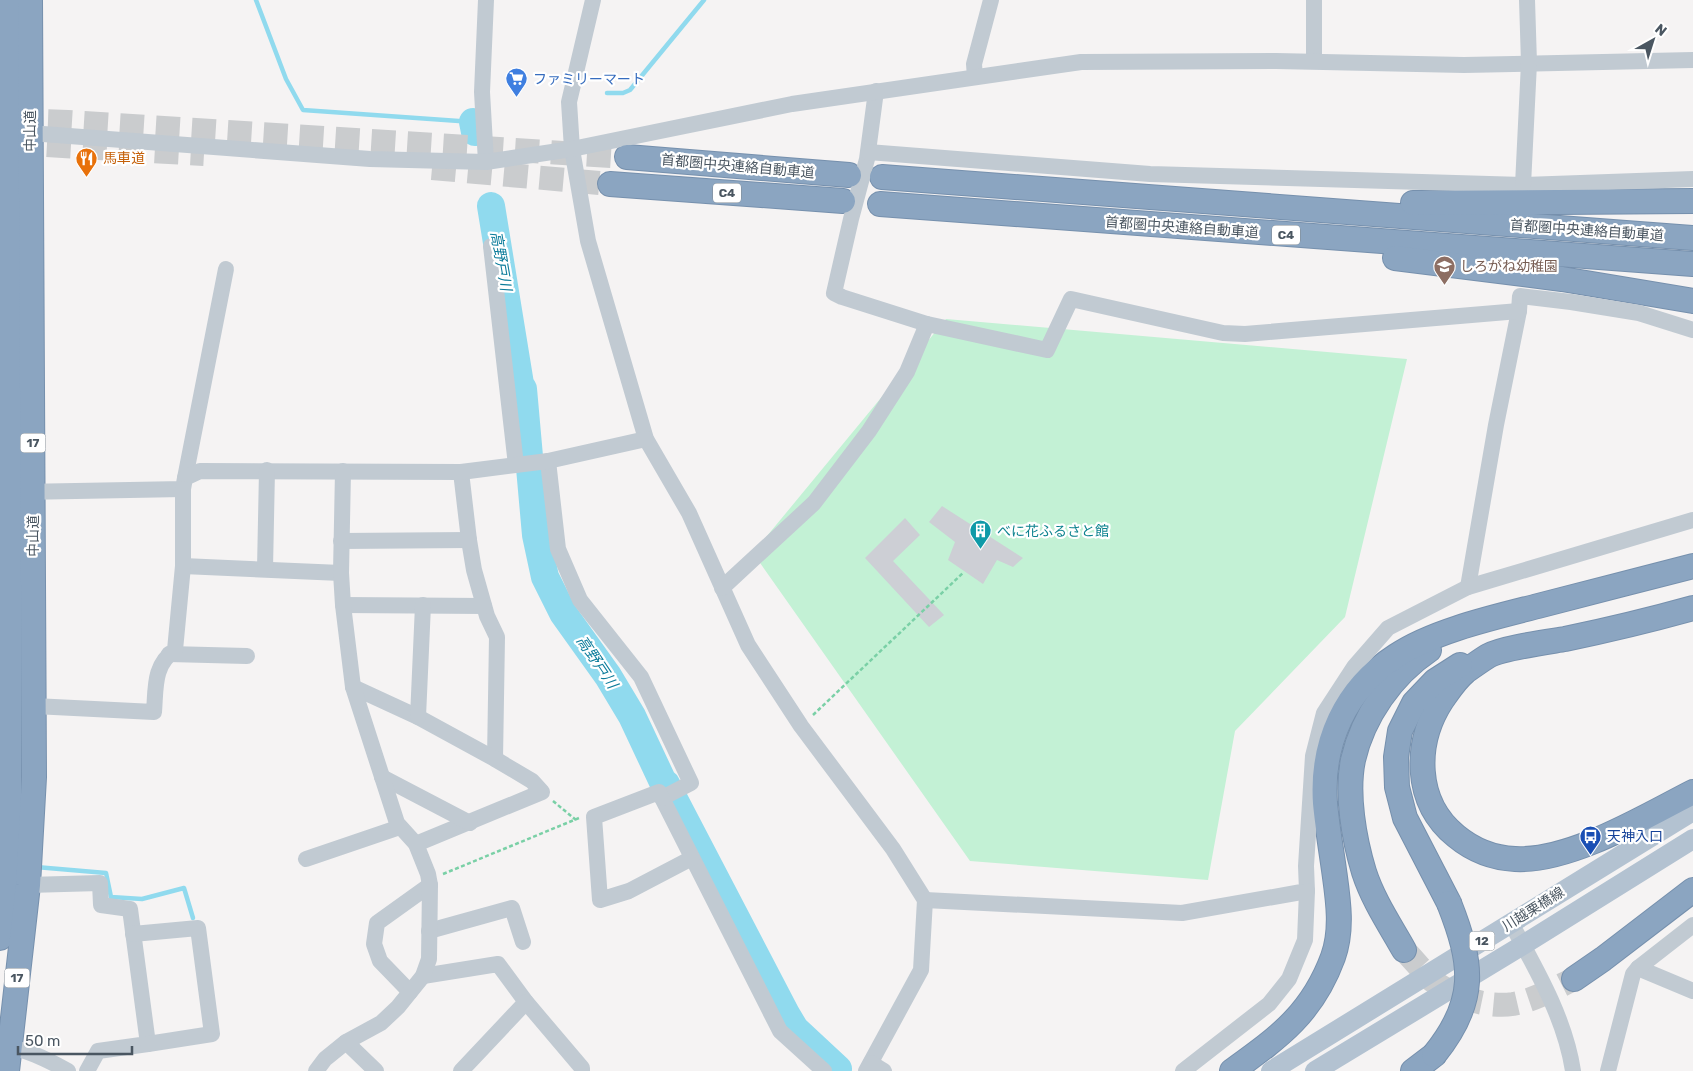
<svg xmlns="http://www.w3.org/2000/svg" width="1693" height="1071" viewBox="0 0 1693 1071" font-family="Rubik,'Noto Sans JP',sans-serif">
<style>
.green{fill:#c3f1d5}
.lines{fill:none;stroke-linecap:round;stroke-linejoin:round}
.stream{stroke:#90daee;stroke-width:4.5}
.river{stroke:#90daee;stroke-width:28}
.building{fill:#cdcfd5}
.highway-tunnel{stroke:#caccce;stroke-width:24;stroke-dasharray:24 12;stroke-linecap:butt}
.highway-casing{stroke:#7690ad;stroke-width:26}
.path{stroke:#7ad0a6;stroke-width:2.5;stroke-dasharray:4 2.5;stroke-linecap:butt}
.minor{stroke:#c1cad2;stroke-width:16}
.major{stroke:#b3c2d1;stroke-width:20}
.highway{stroke:#8ba5c1;stroke-width:24}
.highway-bridge-casing{stroke:#7690ad;stroke-width:26;stroke-linecap:butt}
.highway-bridge{stroke:#8ba5c1;stroke-width:24}
.labels{text-anchor:middle;stroke-width:4.5;stroke-linejoin:round;paint-order:stroke}
.shield{fill:#fff;stroke:#808990;stroke-width:1}
.shield-label{font-size:12px;font-weight:bold;fill:#4a5661}
.shop-label{font-size:14px;fill:#366cbe;stroke:#fff;text-anchor:start}
.street-label{font-size:14px;fill:#4a5661;stroke:#fff}
.food-label{font-size:14px;fill:#c56008;stroke:#fff;text-anchor:start}
.education-label{font-size:14px;fill:#785e54;stroke:#fff;text-anchor:start}
.culture-label{font-size:14px;fill:#0d838f;stroke:#fff;text-anchor:start}
.transit-label{font-size:14px;fill:#164399;stroke:#fff;text-anchor:start}
.water-label{font-size:15px;font-style:italic;fill:#0c7c9b;stroke:#fff}
</style>
<rect width="100%" height="100%" fill="#f5f3f3"/>
<polygon class="green" points="946,319 1407,359 1345,617 1235,731 1208,880 970,861 753,553"/>
<g class="lines">
<g class="stream">
<polyline points="256,0 286,79 303,110 473,122"/>
<polyline points="607,93 623,93 630,90 704,0"/>
<polyline points="36,867 106,873 111,897 142,899 184,888 193,918"/>
</g>
<g class="river">
<polyline points="473,122 475,132"/>
<polyline points="491,206 520,384 523,389 536,535 545,577 563,613 608,676 632,716 663,782 666,784 786,1014 795,1029 838,1069"/>
</g>
</g>
<g class="building">
<polygon points="942,506 1023,558 1013,567 997,560 983,584 948,560 955,542 929,522"/>
<polygon points="905,518 920,535 893,561 944,615 929,627 865,558"/>
</g>
<g class="lines">
<g class="highway-tunnel">
<polyline points="12,120 68,122 627,157"/>
<polyline points="11,143 204,154"/>
<polyline points="432,168 610,184"/>
<path d="M1404 950C1414 960 1423 972 1433 981 1454 997 1487 1008 1513 1004 1535 1000 1555 988 1574 979"/>
</g>
<defs>
<g id="highway">
<polyline points="627,157 849,175"/>
<polyline points="882,177 1693,238"/>
<polyline points="610,184 843,201"/>
<polyline points="1413,203 1693,201"/>
<polyline points="880,204 1693,264"/>
<polyline points="1395,258 1562,279 1693,301"/>
<path d="M1693 608C1650 620 1608 630 1565 639 1547 642 1502 648 1488 656 1480 661 1473 666 1466 671 1456 679 1449 690 1442 700 1414 743 1414 802 1456 836 1473 850 1493 858 1515 859 1570 862 1644 817 1693 792"/>
<polyline points="1449,903 1405,818 1397,787 1396,757 1400,731 1414,703 1435,681 1460,665"/>
<polyline points="0,938 9,833 12,0"/>
<path d="M1404 950C1390 925 1373 900 1364 872 1354 839 1346 794 1353 760 1363 716 1392 675 1429 650"/>
<polyline points="1574,979 1603,959 1693,890"/>
<polyline points="7,1071 28,885 34,777 30,0"/>
<path d="M1232 1071C1279 1037 1312 1014 1333 957 1343 929 1338 899 1334 870 1331 848 1327 825 1325 803 1321 743 1345 689 1396 656 1433 631 1495 617 1538 606 1590 593 1641 579 1693 566"/>
<polyline points="1413,1071 1434,1055"/>
</g>
</defs>
<use href="#highway" class="highway-casing"/>
<g class="path">
<polyline points="813,715 964,572"/>
<polyline points="553,801 576,820"/>
<polyline points="443,874 579,818"/>
</g>
<g class="minor">
<polyline points="486,0 482,92 486,162"/>
<polyline points="593,0 569,102 572,149 588,241 646,439 689,513 748,645 801,726 893,849 925,900 921,970 866,1071"/>
<polyline points="1314,61 1314,0"/>
<polyline points="975,77 974,64 991,0"/>
<polyline points="876,91 867,159 851,219 834,293 842,297 927,324"/>
<polyline points="30,133 370,159 486,162 572,149 792,104 1081,62 1276,61 1464,65 1693,60"/>
<polyline points="868,152 1150,174 1523,185 1693,179"/>
<polyline points="1523,185 1529,63 1527,0"/>
<polyline points="491,246 516,465"/>
<polyline points="548,461 558,549 580,600 641,677 691,783 662,798 780,1031 824,1071"/>
<polyline points="461,472 469,540 474,570 487,616 497,637 495,759"/>
<polyline points="185,478 226,269"/>
<polyline points="22,492 183,489 185,478 200,471 461,472 548,461 646,439"/>
<polyline points="341,541 469,540"/>
<polyline points="183,566 341,573"/>
<polyline points="265,569 267,470"/>
<polyline points="1468,587 1496,425 1519,311 1520,296 1571,302 1639,313 1693,330"/>
<polyline points="722,588 814,503 869,431 907,372 927,324 1047,350 1071,299 1223,333 1245,334 1519,311"/>
<polyline points="343,605 484,606"/>
<polyline points="169,654 247,656"/>
<polyline points="353,687 418,717 495,759 532,781 542,792 416,844"/>
<path d="M34 706 154 712C156 688 153 665 175 650L183 566V489"/>
<polyline points="418,717 423,605"/>
<polyline points="382,777 470,823"/>
<polyline points="662,798 659,792 594,817 600,900 629,891 692,858"/>
<polyline points="306,859 400,827"/>
<polyline points="28,885 100,883 101,905 130,909 148,1044 98,1051 87,1071"/>
<polyline points="925,900 1182,913 1307,891 1306,866 1313,756 1324,713 1354,667 1388,628 1468,587 1693,520"/>
<path d="M1511 923C1536 969 1565 1018 1573 1071"/>
<polyline points="429,931 512,908 523,942"/>
<polyline points="133,934 198,928 212,1034 148,1044"/>
<polyline points="1638,968 1693,991"/>
<polyline points="423,976 498,964 526,1002 582,1068 582,1071"/>
<polyline points="410,992 380,961 374,944 377,923 430,885"/>
<polyline points="346,1042 376,1071"/>
<path d="M0 1046C25 1048 46 1059 68 1071"/>
<polyline points="871,1063 884,1071"/>
<polyline points="316,1071 325,1059 346,1042 381,1023 398,1007 423,976 429,959 430,885 428,874 416,844 397,823 353,687 343,605 341,573 343,471"/>
<polyline points="461,1071 526,1002"/>
<polyline points="1183,1071 1269,1004 1289,979 1305,940 1307,891"/>
<polyline points="1608,1071 1633,974 1638,968 1693,925"/>
</g>
<g class="major">
<polyline points="1271,1071 1693,811"/>
<polyline points="1315,1071 1523,945 1693,839"/>
</g>
<use href="#highway" class="highway"/>
<defs>
<path id="highway-bridge" d="M1434 1055C1478 1001 1473 964 1449 903"/>
</defs>
<use href="#highway-bridge" class="highway-bridge-casing"/>
<use href="#highway-bridge" class="highway-bridge"/>
</g>
<defs>
<symbol id="supermarket-pin" viewBox="-11 -11 22 30"><path d="M0 17L-7.5 6A9.5 9.5 0 1 1 7.5 6Z" fill="#3f7fe0" stroke="#fff"/><path d="M-6-5.5h2.5l.6 2H6L4.5 2H-2.5L-4.4-4H-6ZM-1.5 3.2a1.3 1.3 0 1 0 .1 0ZM3 3.2a1.3 1.3 0 1 0 .1 0Z" fill="#fff"/></symbol>
<symbol id="restaurant-pin" viewBox="-11 -11 22 30"><path d="M0 17L-7.5 6A9.5 9.5 0 1 1 7.5 6Z" fill="#e8710a" stroke="#fff"/><path d="M-5-6h1v4h1v-4h1v4h1v-4h1v5L-1.5 .5V6h-2V.5L-5-1ZM5-6V6H3V1.5H1.5Q1.5-4 5-6Z" fill="#fff"/></symbol>
<symbol id="school-pin" viewBox="-11 -11 22 30"><path d="M0 17L-7.5 6A9.5 9.5 0 1 1 7.5 6Z" fill="#8d6e63" stroke="#fff"/><path d="M0-5L7-2L0 1L-7-2ZM-4 1L0 2.5L4 1V4Q0 6-4 4Z" fill="#fff"/></symbol>
<symbol id="building-pin" viewBox="-11 -11 22 30"><path d="M0 17L-7.5 6A9.5 9.5 0 1 1 7.5 6Z" fill="#0f9aa8" stroke="#fff"/><path d="M-4-6H4V6H1V3H-1V6H-4ZM-2.5-4.3h1.7v1.8h-1.7ZM.8-4.3h1.7v1.8H.8ZM-2.5-1h1.7V.8h-1.7ZM.8-1h1.7V.8H.8Z" fill="#fff"/></symbol>
<symbol id="bus-pin" viewBox="-11 -11 22 30"><path d="M0 17L-7.5 6A9.5 9.5 0 1 1 7.5 6Z" fill="#1a4fb4" stroke="#fff"/><path d="M-5-6H5V4H4V6H2V4H-2V6H-4V4H-5ZM-3.5-4V0h7V-4ZM-3.5 1.2v1.5H-2V1.2ZM2 1.2v1.5H3.5V1.2Z" fill="#fff"/></symbol>
</defs>
<g fill-rule="evenodd">
<use href="#supermarket-pin" x="504" y="66" width="25" height="34"/>
<use href="#restaurant-pin" x="74" y="146" width="25" height="34"/>
<use href="#school-pin" x="1432" y="254" width="25" height="34"/>
<use href="#building-pin" x="968" y="518" width="25" height="34"/>
<use href="#bus-pin" x="1578" y="824" width="25" height="34"/>
</g>
<g class="labels">
<g class="shield">
<rect x="713" y="183.5" width="28" height="19" rx="4"/>
<rect x="1272" y="225.5" width="28" height="19" rx="4"/>
<rect x="20.5" y="433.5" width="25" height="19" rx="4"/>
<rect x="1469.5" y="931.5" width="25" height="19" rx="4"/>
<rect x="4.5" y="968.5" width="25" height="19" rx="4"/>
</g>
<g class="shield-label">
<text x="727" y="197">C4</text>
<text x="1286" y="239">C4</text>
<text x="33" y="447">17</text>
<text x="1482" y="945">12</text>
<text x="17" y="982">17</text>
</g>
<g class="shop-label">
<text x="533" y="84">ファミリーマート</text>
</g>
<g class="street-label">
<text transform="translate(30 131) rotate(-90)" y="5">中山道</text>
<text transform="translate(738 166) rotate(5)" y="5">首都圏中央連絡自動車道</text>
<text transform="translate(1182 227) rotate(4)" y="5">首都圏中央連絡自動車道</text>
<text transform="translate(1587 230) rotate(4)" y="5">首都圏中央連絡自動車道</text>
<text transform="translate(33 536) rotate(-90)" y="5">中山道</text>
<text transform="translate(1533 909) rotate(-32)" y="5">川越栗橋線</text>
</g>
<g class="food-label">
<text x="103" y="163">馬車道</text>
</g>
<g class="education-label">
<text x="1460" y="271">しろがね幼稚園</text>
</g>
<g class="culture-label">
<text x="997" y="536">べに花ふるさと館</text>
</g>
<g class="transit-label">
<text x="1607" y="841">天神入口</text>
</g>
<g class="water-label">
<text transform="translate(501 261) rotate(80)" y="5">高野戸川</text>
<text transform="translate(597 662) rotate(56)" y="5">高野戸川</text>
</g>
</g>
<g transform="translate(1653 40) rotate(39)" stroke="#ffffff" stroke-width="4" paint-order="stroke">
<path d="M0-4L9 19L0 12L-9 19Z" fill="#4a5661"/>
<text y="-8" font-size="14" font-weight="bold" text-anchor="middle" fill="#4a5661">N</text>
</g>
<path d="M18 1046v8h114v-8" fill="none" stroke="#4a5661" stroke-width="2.5"/>
<text x="25" y="1046" font-size="15" fill="#4a5661" stroke="#ffffff" stroke-width="4" paint-order="stroke">50 m</text>
</svg>
